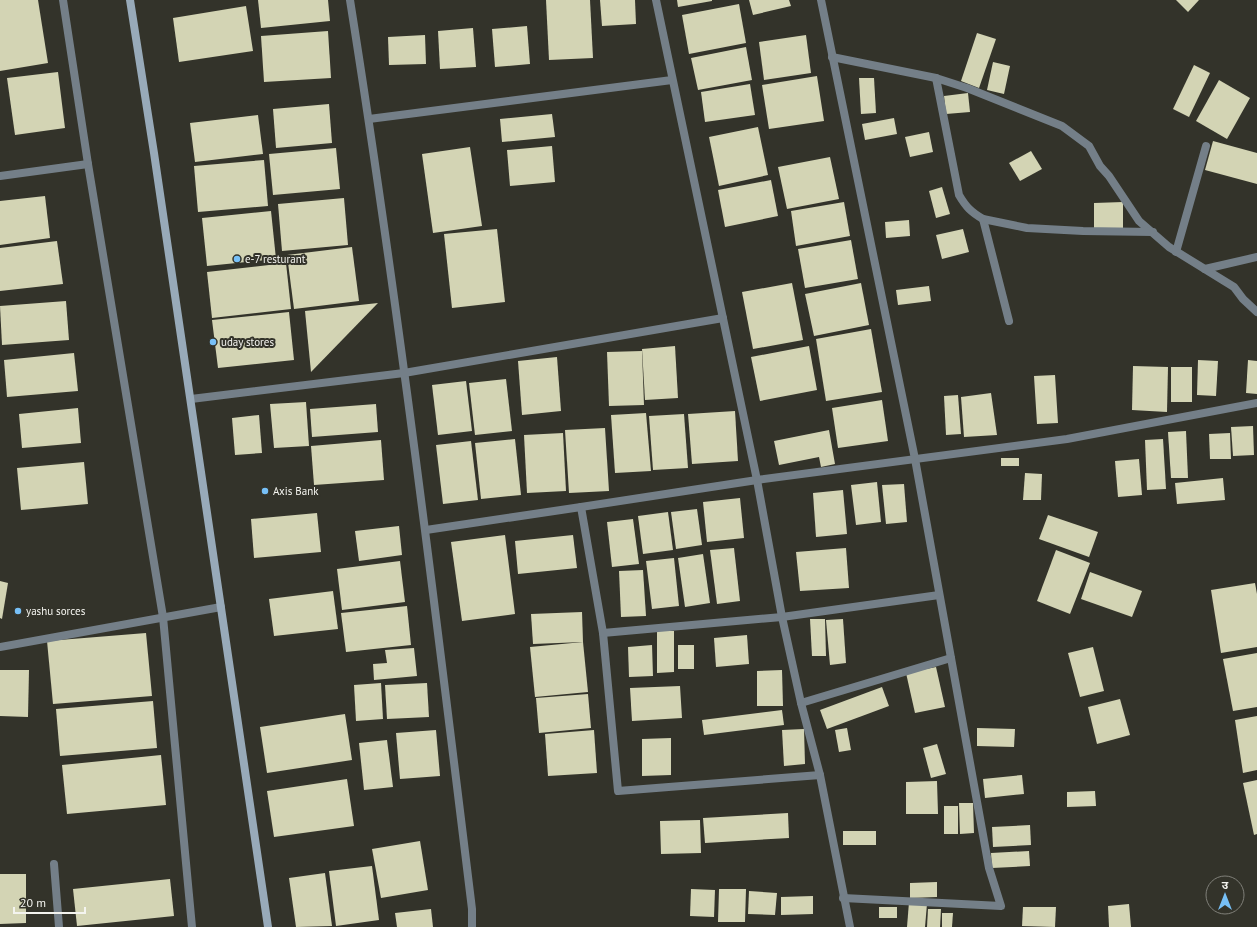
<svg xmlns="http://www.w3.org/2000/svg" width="1257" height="927" viewBox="0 0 1257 927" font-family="'PT Sans','Noto Sans Devanagari',sans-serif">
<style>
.building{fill:#d3d4b4}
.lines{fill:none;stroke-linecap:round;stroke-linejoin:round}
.street{stroke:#747f88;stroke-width:8}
.secondary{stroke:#98aab9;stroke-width:8}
.poi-dot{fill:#77c0f7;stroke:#33332a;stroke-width:1.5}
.labels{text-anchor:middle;stroke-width:4;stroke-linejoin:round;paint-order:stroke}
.poi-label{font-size:11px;fill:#f4f4ef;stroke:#33332a;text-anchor:start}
</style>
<rect width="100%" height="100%" fill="#33332a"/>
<g class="building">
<polygon points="0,0 38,0 48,63 0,71"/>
<polygon points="258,0 328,0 330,21 261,28"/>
<polygon points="546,0 590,0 593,58 549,60"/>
<polygon points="600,0 635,0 636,24 602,26"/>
<polygon points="677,0 712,0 712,1 678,7"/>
<polygon points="749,0 789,0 791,6 753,15"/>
<polygon points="1176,0 1199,0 1188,12"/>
<polygon points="739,4 746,43 689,54 682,15"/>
<polygon points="246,6 253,51 179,62 173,18"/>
<polygon points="527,26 530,64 495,67 492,29"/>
<polygon points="473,28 476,67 440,69 438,31"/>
<polygon points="328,31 331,78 264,82 261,36"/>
<polygon points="977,33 996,39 979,88 961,81"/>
<polygon points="425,35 426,64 389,65 388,37"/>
<polygon points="806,35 811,73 764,80 759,42"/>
<polygon points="746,47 752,80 698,90 691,58"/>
<polygon points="993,62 1010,66 1004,94 987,90"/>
<polygon points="1194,65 1210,73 1189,117 1173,109"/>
<polygon points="58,72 65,128 15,135 7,78"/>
<polygon points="817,76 824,121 769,129 762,85"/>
<polygon points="859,78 874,78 876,113 861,114"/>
<polygon points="1219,80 1250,98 1227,139 1196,121"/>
<polygon points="750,84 755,115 705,122 701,92"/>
<polygon points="968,93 970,112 946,114 944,96"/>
<polygon points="329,104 332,143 276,148 273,109"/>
<polygon points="552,114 555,137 502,142 500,119"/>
<polygon points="258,115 263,154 195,162 190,123"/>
<polygon points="894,118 897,134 865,140 862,124"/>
<polygon points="758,127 768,175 719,186 709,137"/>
<polygon points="929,132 933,152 910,157 905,137"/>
<polygon points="1213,141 1257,153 1257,184 1205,170"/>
<polygon points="552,146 555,182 510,186 507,150"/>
<polygon points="470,147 482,226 433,233 422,154"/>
<polygon points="336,148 340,189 273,195 269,154"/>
<polygon points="1031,151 1042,169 1020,181 1009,163"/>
<polygon points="830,157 839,199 787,209 778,167"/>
<polygon points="264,160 268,206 198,212 194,166"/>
<polygon points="771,180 778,216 725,227 718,190"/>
<polygon points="942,187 950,214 936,218 929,191"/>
<polygon points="45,196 50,238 0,245 0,201"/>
<polygon points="344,198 348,245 282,251 278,204"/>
<polygon points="844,202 850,236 796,246 791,211"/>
<polygon points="1123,202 1123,229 1094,229 1094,203"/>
<polygon points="271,211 276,259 207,266 202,218"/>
<polygon points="909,220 910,236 886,238 885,222"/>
<polygon points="497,229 505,302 452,308 444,234"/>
<polygon points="963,229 969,252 942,259 936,235"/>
<polygon points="851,240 858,279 805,288 798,249"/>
<polygon points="57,241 63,284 0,291 0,248"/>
<polygon points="352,247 359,301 294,309 287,255"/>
<polygon points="286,263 291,309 212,318 207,272"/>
<polygon points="792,283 803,340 753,349 742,292"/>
<polygon points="861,283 869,325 814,336 805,294"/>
<polygon points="929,286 931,301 898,305 896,290"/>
<polygon points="66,301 69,340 2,345 0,306"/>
<polygon points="378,303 311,372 305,311"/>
<polygon points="289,312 294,360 218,368 212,320"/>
<polygon points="871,329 882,392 826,401 816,339"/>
<polygon points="675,346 678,398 645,400 642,349"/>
<polygon points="809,346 817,390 760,401 751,357"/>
<polygon points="642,351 644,405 609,406 607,352"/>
<polygon points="74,353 78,391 7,397 4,360"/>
<polygon points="557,357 561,411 522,415 518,361"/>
<polygon points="1198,360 1218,361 1216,396 1197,395"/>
<polygon points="1248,360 1257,361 1257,394 1246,393"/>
<polygon points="1133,366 1168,367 1167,412 1132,410"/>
<rect x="1171" y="367" width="21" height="35"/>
<polygon points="1055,375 1058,423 1037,424 1034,376"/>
<polygon points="506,379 512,431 475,435 469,383"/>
<polygon points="466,381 472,431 438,435 432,385"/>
<polygon points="991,393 997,435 964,437 961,397"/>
<polygon points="958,395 961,434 946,435 944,396"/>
<polygon points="882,400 888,441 838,448 832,408"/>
<polygon points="306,402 309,446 274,448 270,404"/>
<polygon points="376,404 378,432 312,437 310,409"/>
<polygon points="78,408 81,443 22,448 19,414"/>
<polygon points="735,411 738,461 692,464 688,414"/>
<polygon points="646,413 651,471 615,473 611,415"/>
<polygon points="684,414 688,468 653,470 649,416"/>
<polygon points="259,415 262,453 235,455 232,418"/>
<polygon points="1253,426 1254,455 1233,456 1231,427"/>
<polygon points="605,428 609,491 569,493 565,430"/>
<polygon points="829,430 835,464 821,467 819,457 779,465 774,441"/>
<polygon points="1186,431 1188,478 1171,478 1168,432"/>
<polygon points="563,433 566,491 527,493 524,435"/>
<polygon points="1230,433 1231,459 1210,459 1209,434"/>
<polygon points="515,439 521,495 481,499 475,443"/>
<polygon points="1163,439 1166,489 1147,490 1145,440"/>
<polygon points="381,440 384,480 314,485 311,446"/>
<polygon points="471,441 478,500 443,504 436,445"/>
<rect x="1001" y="458" width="18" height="8"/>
<polygon points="1139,459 1142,495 1118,497 1115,461"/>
<polygon points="84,462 88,504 21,510 17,468"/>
<polygon points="1025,473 1042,474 1041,500 1023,500"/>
<polygon points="1223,478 1225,500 1177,504 1175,483"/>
<polygon points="877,482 881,522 856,525 851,485"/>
<polygon points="904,484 907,522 886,524 882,485"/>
<polygon points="843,490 847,534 816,537 813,493"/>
<polygon points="740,498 744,538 707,542 703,502"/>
<polygon points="697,509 702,545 676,549 671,512"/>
<polygon points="668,512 673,550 643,554 638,516"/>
<polygon points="317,513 321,552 254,558 251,519"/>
<polygon points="1048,515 1098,532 1089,557 1039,539"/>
<polygon points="633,519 639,564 612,567 607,522"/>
<polygon points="399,526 402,555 359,561 355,531"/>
<polygon points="505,535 515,614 462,621 451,542"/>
<polygon points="573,535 577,568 518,574 515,541"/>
<polygon points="734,548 740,601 717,604 710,550"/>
<polygon points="846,548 849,588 800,591 796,552"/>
<polygon points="1056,550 1090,563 1070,614 1037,601"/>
<polygon points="703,554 710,603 685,607 678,558"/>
<polygon points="674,558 679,606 652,609 646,561"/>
<polygon points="400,561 405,602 342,610 337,569"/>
<polygon points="643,570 646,616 621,617 619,571"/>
<polygon points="1090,572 1142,591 1132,617 1081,599"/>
<polygon points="0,581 8,583 2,619 0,618"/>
<polygon points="1255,583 1257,594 1257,647 1221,653 1211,590"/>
<polygon points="333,591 338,629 274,636 269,599"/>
<polygon points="407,606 411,645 346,652 341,613"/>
<polygon points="582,612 583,642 533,644 531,614"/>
<polygon points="810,619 825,619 826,656 812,656"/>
<polygon points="843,619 846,663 830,665 826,620"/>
<polygon points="657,631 674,631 674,672 657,673"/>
<polygon points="146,633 152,696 53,704 47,641"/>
<polygon points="747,635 749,664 716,667 714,638"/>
<polygon points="583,642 588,692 535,697 530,647"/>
<polygon points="652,645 653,676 629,677 628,647"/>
<rect x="678" y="645" width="16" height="24"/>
<polygon points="1093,647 1104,691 1080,697 1068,653"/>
<polygon points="414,648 417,676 374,680 373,664 387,663 385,650"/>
<polygon points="1257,653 1257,707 1233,711 1223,659"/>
<polygon points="936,667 945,707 915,713 906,673"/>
<polygon points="0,670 29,670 28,717 0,716"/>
<polygon points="782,670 783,706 757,706 757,671"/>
<polygon points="381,683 383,719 356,721 354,685"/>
<polygon points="427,683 429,717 387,719 385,685"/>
<polygon points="680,686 682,718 632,721 630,688"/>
<polygon points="882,687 889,706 827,729 820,710"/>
<polygon points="588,694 591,728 539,733 536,698"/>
<polygon points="1120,699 1130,735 1097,744 1088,707"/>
<polygon points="153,701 157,748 60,756 56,709"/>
<polygon points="782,710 784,725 704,735 702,720"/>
<polygon points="345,714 352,760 267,773 260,727"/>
<polygon points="1257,716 1257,770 1243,773 1235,720"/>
<polygon points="847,728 851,750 839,752 835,730"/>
<polygon points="977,728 1015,729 1014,747 977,746"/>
<polygon points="804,729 805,764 784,766 782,730"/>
<polygon points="436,730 440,776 400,779 396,733"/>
<polygon points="594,730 597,773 548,776 545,734"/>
<polygon points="671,738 671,775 642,776 642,739"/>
<polygon points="387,740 393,787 364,790 359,743"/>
<polygon points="937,744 946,774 931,778 923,748"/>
<polygon points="161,755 166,805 67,814 62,765"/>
<polygon points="1022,775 1024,794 985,798 983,779"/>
<polygon points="347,779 354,826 274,837 267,791"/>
<polygon points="1257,780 1257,834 1254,835 1243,783"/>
<polygon points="937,781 938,814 906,814 906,782"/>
<polygon points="1095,791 1096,806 1067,807 1067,792"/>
<polygon points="959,803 973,803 974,833 960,834"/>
<rect x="944" y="806" width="14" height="28"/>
<polygon points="788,813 789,838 705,843 703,818"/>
<polygon points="700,820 701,853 661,854 660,821"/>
<polygon points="1030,825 1031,845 993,847 992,827"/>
<rect x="843" y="831" width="33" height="14"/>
<polygon points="420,841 428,890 381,898 372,849"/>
<polygon points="1029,851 1030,866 992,868 991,853"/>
<polygon points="372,866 379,920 336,926 329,871"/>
<polygon points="325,873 332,926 296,927 289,878"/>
<polygon points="0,874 26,874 26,923 0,924"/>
<polygon points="170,879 174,916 77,926 73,889"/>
<polygon points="937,882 937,897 910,898 910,883"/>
<polygon points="691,889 715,890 714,917 690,916"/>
<polygon points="719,889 746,889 745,922 718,922"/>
<polygon points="749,891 777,893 775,915 748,914"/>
<polygon points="813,896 813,914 781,915 781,897"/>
<polygon points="909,902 927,904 925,927 907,927"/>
<polygon points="1129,904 1131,927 1109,927 1108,906"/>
<rect x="879" y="907" width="18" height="11"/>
<polygon points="1023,907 1056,907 1055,927 1022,926"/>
<polygon points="431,909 433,927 397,927 395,913"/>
<polygon points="928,909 941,909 940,927 927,927"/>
<polygon points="942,913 953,913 952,927 942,927"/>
</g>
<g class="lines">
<g class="street">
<polyline points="63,0 88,164 163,617 192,927"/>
<path d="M350 0C398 302 435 606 472 909V927"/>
<polyline points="656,0 757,480 782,617 801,703 820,775 850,927"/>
<polyline points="821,0 915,459 989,868 1001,906 843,898"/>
<polyline points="832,57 936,78 967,88 1062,126 1089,146 1100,166 1109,176 1139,221 1169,247 1234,287 1243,299 1257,312"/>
<path d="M936 78 959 195C966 207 971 212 983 219L1009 321"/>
<polyline points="369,119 672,80"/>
<polyline points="0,176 88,164"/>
<polyline points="983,219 1027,228 1083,231 1153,232"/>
<polyline points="1176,252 1206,146"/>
<polyline points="1205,269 1257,257"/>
<polyline points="191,399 404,373 723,318"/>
<polyline points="581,507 603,633 618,791 820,775"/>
<polyline points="426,530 581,507 757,480 1067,439 1257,403"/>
<polyline points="603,633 782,617 939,595"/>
<polyline points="0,647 221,607"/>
<polyline points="801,703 951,658"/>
<polyline points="54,864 59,927"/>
</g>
<polyline class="secondary" points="130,0 154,153 268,927"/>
</g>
<g class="poi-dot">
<circle cx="237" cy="259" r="4"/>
<circle cx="213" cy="342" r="4"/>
<circle cx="265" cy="491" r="4"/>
<circle cx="18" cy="611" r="4"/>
</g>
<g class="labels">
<g class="poi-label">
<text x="245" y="263">e-7 resturant</text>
<text x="221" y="346">uday stores</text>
<text x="273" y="495">Axis Bank</text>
<text x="26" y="615">yashu sorces</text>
</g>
</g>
<g transform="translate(1225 895)"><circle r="19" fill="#33332a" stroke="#808079"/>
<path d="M0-3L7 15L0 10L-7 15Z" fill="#77c0f7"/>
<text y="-6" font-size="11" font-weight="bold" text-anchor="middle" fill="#f4f4ef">उ</text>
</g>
<path d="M14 907v6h71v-6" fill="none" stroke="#f4f4ef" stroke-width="2"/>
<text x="20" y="907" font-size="12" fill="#f4f4ef" stroke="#33332a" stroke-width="3" paint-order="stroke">20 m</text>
</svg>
